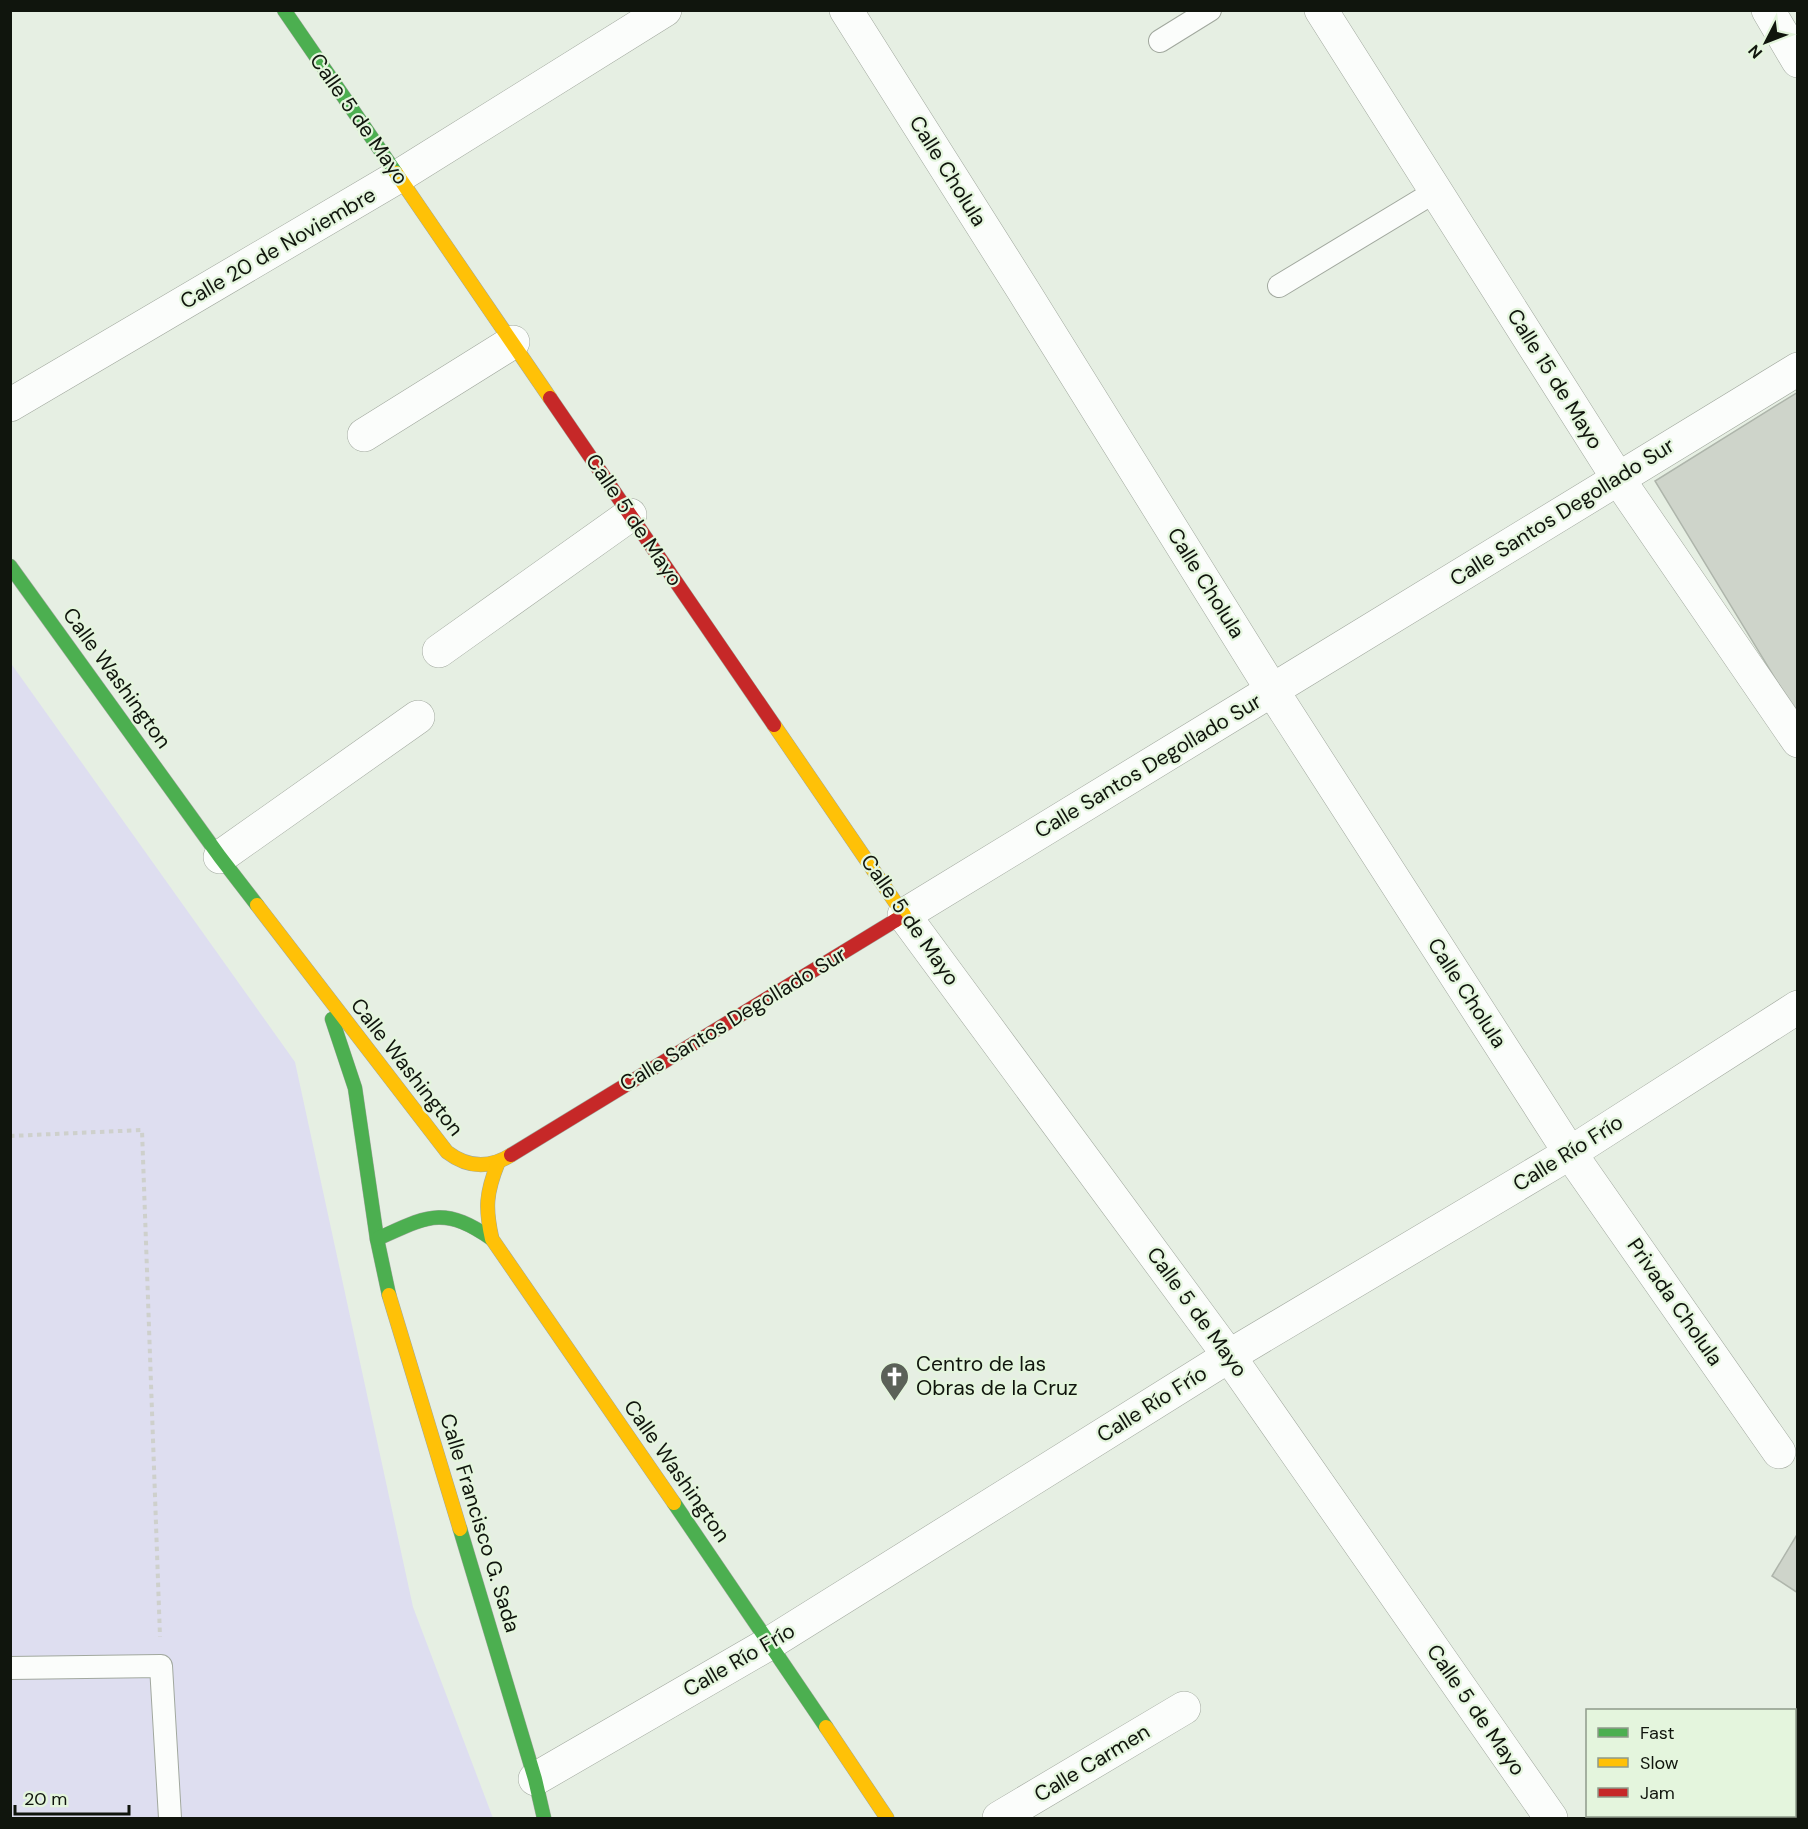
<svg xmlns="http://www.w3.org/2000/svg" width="1808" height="1829" viewBox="0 0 1808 1829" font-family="'DM Sans',sans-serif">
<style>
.green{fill:#dedef0}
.building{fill:#ced4ca;stroke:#aeb5ab;stroke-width:1.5}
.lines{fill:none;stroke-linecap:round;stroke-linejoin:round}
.lane-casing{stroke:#a1a89e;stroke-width:24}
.street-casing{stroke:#a1a89e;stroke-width:34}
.fast-casing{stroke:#a1a89e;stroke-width:15}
.slow-casing{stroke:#a1a89e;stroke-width:15}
.jam-casing{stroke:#a1a89e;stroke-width:15}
.path{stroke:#ced0cc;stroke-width:4;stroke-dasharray:4.5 4.5;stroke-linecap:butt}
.lane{stroke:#fbfdfb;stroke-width:22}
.street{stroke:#fbfdfb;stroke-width:33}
.fast{stroke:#4caf50;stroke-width:14}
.slow{stroke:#ffc107;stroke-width:14}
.jam{stroke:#c62828;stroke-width:14}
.labels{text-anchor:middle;stroke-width:4.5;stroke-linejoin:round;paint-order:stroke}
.street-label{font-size:21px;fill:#10150d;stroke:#e4f5dd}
.poi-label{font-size:21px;fill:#10150d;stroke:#e4f5dd;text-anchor:start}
</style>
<rect width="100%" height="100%" fill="#e6efe3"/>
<polygon class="green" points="10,662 295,1062 413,1607 493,1818 11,1818"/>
<g class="building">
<polygon points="1798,392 1798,716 1655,481"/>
<polygon points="1798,1533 1798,1593 1772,1576"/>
</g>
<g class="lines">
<defs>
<g id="lane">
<polyline points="1160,41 1210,10"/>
<polyline points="1279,286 1436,191"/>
<polyline points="10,1668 161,1666 170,1818"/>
</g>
<g id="street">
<polyline points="846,10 1023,290 1272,690 1570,1153 1779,1452"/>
<polyline points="1321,10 1617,477 1798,741"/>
<polyline points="1768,10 1798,61"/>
<polyline points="10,405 399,176 665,10"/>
<polyline points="364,435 513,342"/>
<polyline points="439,651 630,515"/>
<polyline points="220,857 418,717"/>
<polyline points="535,1779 770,1643 1229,1356 1570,1153 1798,1007"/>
<polyline points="999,1818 1184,1708"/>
<polyline points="1551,1818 1229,1356 904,915 1798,369"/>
</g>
<g id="fast">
<polyline points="284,10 396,173"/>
<polyline points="10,566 220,857 257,905"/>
<polyline points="332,1019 355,1088 377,1239 389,1295"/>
<path d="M377 1239C428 1216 443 1205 492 1239"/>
<polyline points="674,1503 826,1727"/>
<polyline points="460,1529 535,1779 544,1818"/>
</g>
<g id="slow">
<polyline points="396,173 550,398"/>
<polyline points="774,725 904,915 896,920"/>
<path d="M257 905 447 1152C468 1168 489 1169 511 1155"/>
<path d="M498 1163C486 1193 485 1208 492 1239L674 1503"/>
<polyline points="389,1295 460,1529"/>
<polyline points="826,1727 887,1818"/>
</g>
<g id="jam">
<polyline points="550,398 774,725"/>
<polyline points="511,1155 896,920"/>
</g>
</defs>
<use href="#lane" class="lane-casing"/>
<use href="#street" class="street-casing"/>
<use href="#fast" class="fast-casing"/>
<use href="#slow" class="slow-casing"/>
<use href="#jam" class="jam-casing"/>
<polyline class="path" points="10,1136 142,1130 160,1637"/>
<use href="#lane" class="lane"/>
<use href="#street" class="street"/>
<use href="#fast" class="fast"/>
<use href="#slow" class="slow"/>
<use href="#jam" class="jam"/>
</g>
<defs>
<symbol id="church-pin" viewBox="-11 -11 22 30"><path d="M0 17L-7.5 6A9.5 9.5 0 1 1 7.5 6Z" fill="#5b6158" stroke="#e4f5dd"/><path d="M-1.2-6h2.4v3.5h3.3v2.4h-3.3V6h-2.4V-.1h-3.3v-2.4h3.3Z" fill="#fff"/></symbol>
</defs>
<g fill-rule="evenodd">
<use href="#church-pin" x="878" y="1360" width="33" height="45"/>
</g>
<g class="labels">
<g class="street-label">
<text transform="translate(359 119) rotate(55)" y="7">Calle 5 de Mayo</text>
<text transform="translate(948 171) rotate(58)" y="7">Calle Cholula</text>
<text transform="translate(278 248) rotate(-30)" y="7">Calle 20 de Noviembre</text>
<text transform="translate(1555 379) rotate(58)" y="7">Calle 15 de Mayo</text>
<text transform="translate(1562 512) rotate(-32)" y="7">Calle Santos Degollado Sur</text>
<text transform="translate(634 520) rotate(56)" y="7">Calle 5 de Mayo</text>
<text transform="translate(1206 583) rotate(58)" y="7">Calle Cholula</text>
<text transform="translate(117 678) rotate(54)" y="7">Calle Washington</text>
<text transform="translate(1148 766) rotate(-31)" y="7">Calle Santos Degollado Sur</text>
<text transform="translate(910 920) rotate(55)" y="7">Calle 5 de Mayo</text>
<text transform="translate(1467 993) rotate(57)" y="7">Calle Cholula</text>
<text transform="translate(733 1019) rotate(-31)" y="7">Calle Santos Degollado Sur</text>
<text transform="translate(407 1067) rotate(52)" y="7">Calle Washington</text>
<text transform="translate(1568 1153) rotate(-32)" y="7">Calle Río Frío</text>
<text transform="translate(1675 1302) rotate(55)" y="7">Privada Cholula</text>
<text transform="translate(1197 1312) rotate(54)" y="7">Calle 5 de Mayo</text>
<text transform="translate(1152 1404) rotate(-32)" y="7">Calle Río Frío</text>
<text transform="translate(677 1471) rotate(55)" y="7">Calle Washington</text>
<text transform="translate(480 1523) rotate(73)" y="7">Calle Francisco G. Sada</text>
<text transform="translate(739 1660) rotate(-30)" y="7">Calle Río Frío</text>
<text transform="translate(1476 1710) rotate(55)" y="7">Calle 5 de Mayo</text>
<text transform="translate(1092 1763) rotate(-31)" y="7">Calle Carmen</text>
</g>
<g class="poi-label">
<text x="916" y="1371">Centro de las<tspan x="916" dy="24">Obras de la Cruz</tspan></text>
</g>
</g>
<rect width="1808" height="1829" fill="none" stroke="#10150d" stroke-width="24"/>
<rect x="1586" y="1709" width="210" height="108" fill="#e4f5dd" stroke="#8f9b8a" stroke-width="1.5"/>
<rect x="1598" y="1728" width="30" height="9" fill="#4caf50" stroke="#8f9b8a" stroke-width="1.5"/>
<text x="1640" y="1739" font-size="18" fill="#10150d">Fast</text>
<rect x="1598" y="1758" width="30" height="9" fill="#ffc107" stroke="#8f9b8a" stroke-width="1.5"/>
<text x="1640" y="1769" font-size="18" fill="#10150d">Slow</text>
<rect x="1598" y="1788" width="30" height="9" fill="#c62828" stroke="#8f9b8a" stroke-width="1.5"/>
<text x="1640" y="1799" font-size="18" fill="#10150d">Jam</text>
<g transform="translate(1766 42) rotate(228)" stroke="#e4f5dd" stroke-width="4.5" paint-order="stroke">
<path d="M0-4.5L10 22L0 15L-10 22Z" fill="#10150d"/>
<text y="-9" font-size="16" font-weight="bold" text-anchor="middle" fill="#10150d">N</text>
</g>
<path d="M15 1805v9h114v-9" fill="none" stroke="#10150d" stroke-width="3"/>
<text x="24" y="1805" font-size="18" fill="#10150d" stroke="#e4f5dd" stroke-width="4.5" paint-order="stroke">20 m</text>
</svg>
